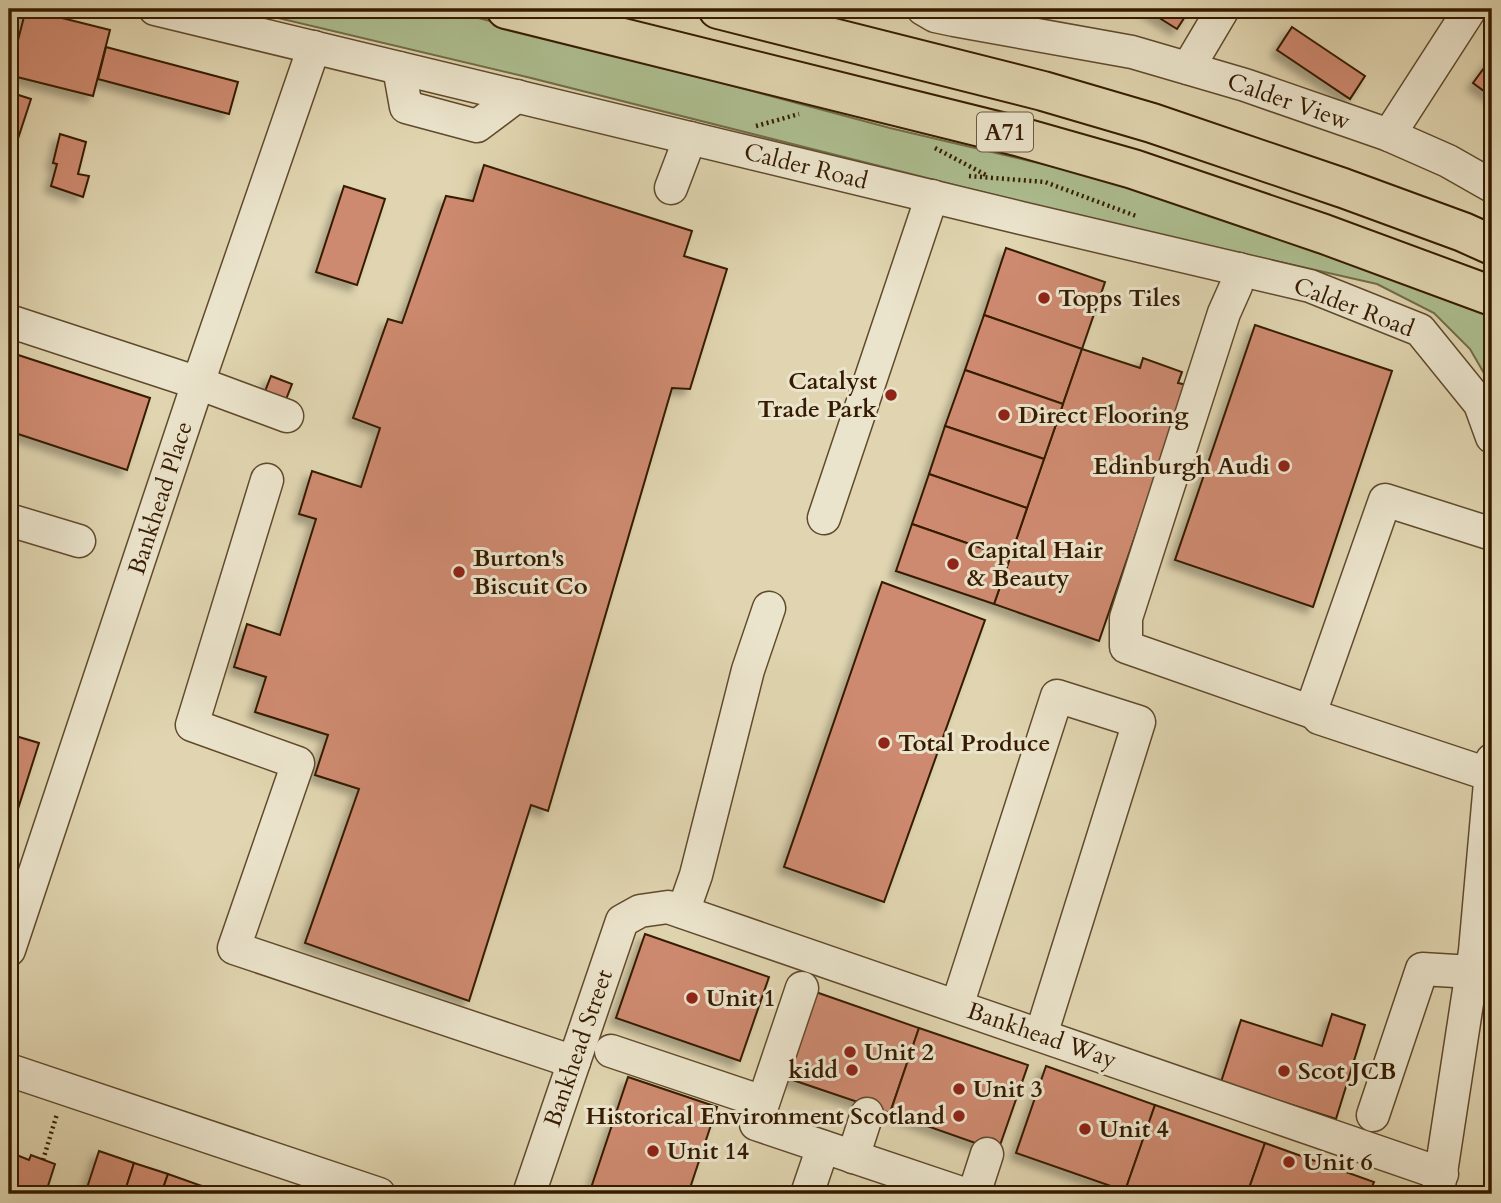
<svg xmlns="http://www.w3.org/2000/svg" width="1501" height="1203" viewBox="0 0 1501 1203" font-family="Cardo,serif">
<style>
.green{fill:#adbe90;stroke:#726c48;stroke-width:2}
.building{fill:#ce8a6f;stroke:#361b00;stroke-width:2;filter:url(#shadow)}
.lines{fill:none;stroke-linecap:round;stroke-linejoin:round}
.minor-casing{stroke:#604a2c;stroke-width:35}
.major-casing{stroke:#361b00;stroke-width:42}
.path{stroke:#361b00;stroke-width:4.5;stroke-dasharray:2 3.5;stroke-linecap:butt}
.minor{stroke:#ebe4cc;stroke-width:32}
.major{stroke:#e0d5b0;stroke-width:38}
.poi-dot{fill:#8f2418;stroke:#ebe4cc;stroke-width:2.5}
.labels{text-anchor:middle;stroke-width:6;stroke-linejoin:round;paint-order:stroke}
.shield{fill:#ebe4cc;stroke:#6c573d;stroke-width:2}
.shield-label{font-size:23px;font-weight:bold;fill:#361b00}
.street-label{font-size:24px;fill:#361b00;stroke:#ebe4cc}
.poi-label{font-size:24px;font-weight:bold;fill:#361b00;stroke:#ebe4cc;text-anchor:start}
</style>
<defs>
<filter id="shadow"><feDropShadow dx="-6" dy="6" stdDeviation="3.5" flood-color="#0004"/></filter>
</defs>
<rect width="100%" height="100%" fill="#e0d5b0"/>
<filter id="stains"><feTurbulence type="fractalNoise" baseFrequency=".00286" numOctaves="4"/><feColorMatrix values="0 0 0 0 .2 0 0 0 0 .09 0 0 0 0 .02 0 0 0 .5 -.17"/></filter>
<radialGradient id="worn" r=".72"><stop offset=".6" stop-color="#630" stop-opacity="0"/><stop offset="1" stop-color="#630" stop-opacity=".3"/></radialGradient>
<polygon class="green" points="240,9 445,9 890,128 1152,190 1492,312 1492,387 1470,349 1434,313 1377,284 1085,218 531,78"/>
<g class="building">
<polygon points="26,9 110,30 93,96 9,75"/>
<polygon points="1145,9 1190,9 1177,29"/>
<polygon points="1292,27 1365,76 1350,99 1277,50"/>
<polygon points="106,47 238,82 229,114 98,79"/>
<polygon points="1492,57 1492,97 1473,83"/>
<polygon points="9,92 31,99 9,166"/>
<polygon points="60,134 86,142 78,174 89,176 83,197 51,186 57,164 53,163"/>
<polygon points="484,165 692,231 684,256 727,269 690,389 672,388 548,811 531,805 469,1001 305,943 359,789 315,775 328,735 255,712 266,677 234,667 247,624 280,635 316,519 299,514 312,471 361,487 380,428 353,418 388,319 402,323 446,196 473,201"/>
<polygon points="344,186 385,199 357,285 316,272"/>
<polygon points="1006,248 1105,282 1082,349 984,315"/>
<polygon points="984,315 1082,349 1063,404 965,370"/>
<polygon points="1255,325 1392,371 1313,607 1175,560"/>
<polygon points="1082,349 1140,368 1143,358 1182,372 1178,383 1187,385 1099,641 994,604"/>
<polygon points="9,352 150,398 127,470 9,431"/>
<polygon points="965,370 1063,404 1044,459 945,426"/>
<polygon points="271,376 292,384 285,402 264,394"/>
<polygon points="945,426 1044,459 1027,508 929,474"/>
<polygon points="929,474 1027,508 1010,558 912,524"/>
<polygon points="912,524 1010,558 994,604 896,571"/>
<polygon points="882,582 985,620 884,902 784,867"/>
<polygon points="9,734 39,743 9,837"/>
<polygon points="645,934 769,977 740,1061 616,1018"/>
<polygon points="810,990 919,1028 890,1113 781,1076"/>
<polygon points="1332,1014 1365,1025 1336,1119 1221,1082 1241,1020 1322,1046"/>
<polygon points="919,1028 1028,1065 998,1151 890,1113"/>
<polygon points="1046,1066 1155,1105 1125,1191 1016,1153"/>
<polygon points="628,1077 717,1107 688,1194 589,1194"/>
<polygon points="1155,1105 1265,1143 1247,1194 1134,1194 1125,1191"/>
<polygon points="1265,1143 1374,1182 1369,1194 1247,1194"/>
<polygon points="99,1151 134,1163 124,1194 85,1194"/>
<polygon points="9,1152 29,1160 31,1155 55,1164 48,1186 71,1194 9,1194"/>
<polygon points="134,1163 168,1174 161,1194 124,1194"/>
<polygon points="168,1174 202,1186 199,1194 161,1194"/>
<polygon points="202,1186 228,1194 199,1194"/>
</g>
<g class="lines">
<defs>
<g id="minor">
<polyline points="155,9 1021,218 1310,286 1420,330 1480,404 1492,437"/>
<polyline points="923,9 935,16 954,20 1132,52 1245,85 1389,135 1448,161 1492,186"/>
<polyline points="399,68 406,107 477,126 517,96"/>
<polyline points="1188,68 1223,9"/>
<polyline points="1389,135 1469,11"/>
<polyline points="671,188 690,138"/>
<polyline points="1239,269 1236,286 1224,313 1126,618 1126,647 1315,713"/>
<polyline points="9,321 198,383 287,416"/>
<polyline points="267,480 192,725 298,763 234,948 574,1062"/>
<polyline points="824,518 932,196"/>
<polyline points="9,520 79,541"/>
<polyline points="1491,775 1319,718 1312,708 1385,500 1492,534"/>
<polyline points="683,912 696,875 748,670 769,608"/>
<polyline points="9,950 198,383 314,47"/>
<polyline points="802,988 756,1124 964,1194"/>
<polyline points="957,1006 1057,696 1139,722 1041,1035"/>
<polyline points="611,1051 763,1102"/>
<polyline points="9,1070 379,1194"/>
<polyline points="1373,1115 1422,969 1472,972"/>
<polyline points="853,1157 867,1114"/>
<polyline points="1438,1192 1475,951 1492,760"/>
<polyline points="529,1194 622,921 640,911 668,907 1442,1174"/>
<polyline points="807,1194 823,1147"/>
<polyline points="974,1194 987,1154"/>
</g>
<g id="major">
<polyline points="506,9 1017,136 1133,169 1324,234 1492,296"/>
<polyline points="718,9 1043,91 1152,123 1343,188 1463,232 1492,245"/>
</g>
</defs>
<use href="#minor" class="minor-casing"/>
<use href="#major" class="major-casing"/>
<g class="path">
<polyline points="756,126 799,114"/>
<polyline points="935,148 986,175"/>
<polyline points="969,176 1045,182 1136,216"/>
<polyline points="43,1160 57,1114"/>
</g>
<use href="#minor" class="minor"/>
<use href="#major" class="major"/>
</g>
<g class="poi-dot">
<circle cx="1044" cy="298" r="7"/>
<circle cx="891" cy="395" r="7"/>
<circle cx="1004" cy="415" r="7"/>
<circle cx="1284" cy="466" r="7"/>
<circle cx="953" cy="564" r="7"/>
<circle cx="459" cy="572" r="7"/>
<circle cx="884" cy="743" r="7"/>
<circle cx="692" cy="998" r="7"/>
<circle cx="850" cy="1052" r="7"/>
<circle cx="852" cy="1070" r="7"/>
<circle cx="1284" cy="1071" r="7"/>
<circle cx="959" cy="1089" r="7"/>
<circle cx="959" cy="1116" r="7"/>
<circle cx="1085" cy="1129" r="7"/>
<circle cx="653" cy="1151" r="7"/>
<circle cx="1289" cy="1162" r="7"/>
</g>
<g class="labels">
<rect class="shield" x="977" y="112.5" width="56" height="39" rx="5"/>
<g class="shield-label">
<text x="1005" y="140">A71</text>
</g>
<g class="street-label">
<text transform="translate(1289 101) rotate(19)" y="8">Calder View</text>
<text transform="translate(806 166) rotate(14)" y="8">Calder Road</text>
<text transform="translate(1354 307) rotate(21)" y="8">Calder Road</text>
<text transform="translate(160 498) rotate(-72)" y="8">Bankhead Place</text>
<text transform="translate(1042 1035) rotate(19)" y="8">Bankhead Way</text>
<text transform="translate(578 1048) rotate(-71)" y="8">Bankhead Street</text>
</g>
<g class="poi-label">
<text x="1058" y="306">Topps Tiles</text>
<text x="877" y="389" text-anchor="end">Catalyst<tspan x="877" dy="28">Trade Park</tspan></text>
<text x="1018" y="423">Direct Flooring</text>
<text x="1270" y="474" text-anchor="end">Edinburgh Audi</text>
<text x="967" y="558">Capital Hair<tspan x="967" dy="28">&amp; Beauty</tspan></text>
<text x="473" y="566">Burton's<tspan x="473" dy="28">Biscuit Co</tspan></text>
<text x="898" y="751">Total Produce</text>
<text x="706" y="1006">Unit 1</text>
<text x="864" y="1060">Unit 2</text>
<text x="838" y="1078" text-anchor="end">kidd</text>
<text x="1298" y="1079">Scot JCB</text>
<text x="973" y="1097">Unit 3</text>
<text x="945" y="1124" text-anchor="end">Historical Environment Scotland</text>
<text x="1099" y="1137">Unit 4</text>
<text x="667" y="1159">Unit 14</text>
<text x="1303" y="1170">Unit 6</text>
</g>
</g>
<rect width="1501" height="1203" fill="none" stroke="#e0d5b0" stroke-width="35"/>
<rect x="10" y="10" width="1480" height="1182" fill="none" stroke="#361b00" stroke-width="3.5"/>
<rect x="18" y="18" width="1466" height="1168" fill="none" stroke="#361b00" stroke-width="2"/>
<rect width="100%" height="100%" filter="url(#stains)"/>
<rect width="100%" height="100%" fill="url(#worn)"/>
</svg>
